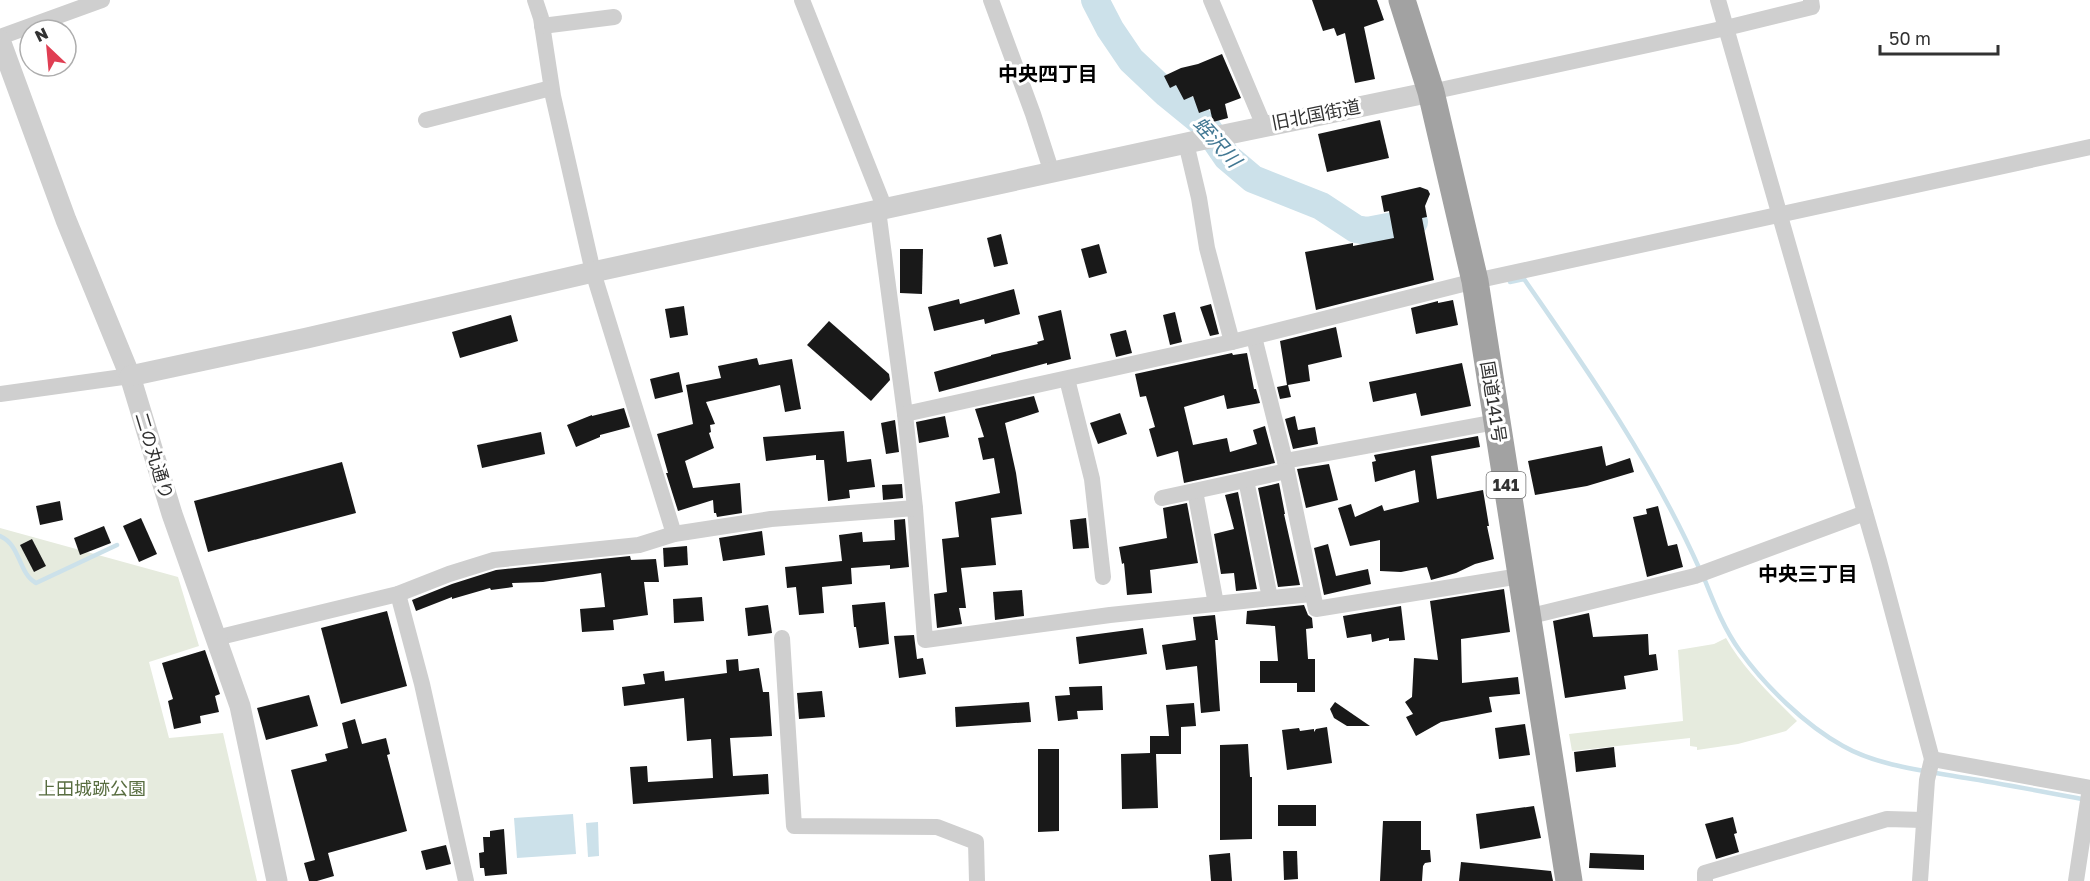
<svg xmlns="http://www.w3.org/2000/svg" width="2090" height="881" viewBox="0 0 2090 881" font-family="'Golos Text','Noto Sans JP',sans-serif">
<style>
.green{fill:#e6ebde}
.water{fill:#cce1ea}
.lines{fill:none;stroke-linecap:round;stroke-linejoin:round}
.stream{stroke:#cce1ea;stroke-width:4.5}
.river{stroke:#cce1ea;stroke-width:28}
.building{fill:#191919}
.minor{stroke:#cfcfcf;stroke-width:16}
.tertiary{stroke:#cfcfcf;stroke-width:21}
.trunk{stroke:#a2a2a2;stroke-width:27}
.labels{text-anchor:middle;stroke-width:6;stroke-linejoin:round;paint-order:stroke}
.shield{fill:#fff;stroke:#707070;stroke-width:1.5}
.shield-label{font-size:16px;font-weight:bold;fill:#323232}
.street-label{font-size:18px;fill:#323232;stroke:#fff}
.park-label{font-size:18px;fill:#586d40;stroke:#fff}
.neighbourhood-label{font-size:20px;font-weight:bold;fill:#000;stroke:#fff}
.water-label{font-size:20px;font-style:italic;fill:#427893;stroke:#fff}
</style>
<rect width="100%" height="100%" fill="#fff"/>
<g class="green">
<polygon points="0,528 178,577 199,646 149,662 169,738 223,733 257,881 0,881"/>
<path d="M1726 638C1744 670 1771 695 1797 721L1786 731 1738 744 1697 750V747L1690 746V738L1572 751 1569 734 1683 721 1678 650 1714 644Z"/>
</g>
<g class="water">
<polygon points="573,814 576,854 517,858 514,818"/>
<polygon points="598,822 599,856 588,857 586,823"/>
</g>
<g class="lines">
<g class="stream">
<path d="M1510 282 1524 279C1589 372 1654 466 1700 570"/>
<path d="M0 536C21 545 18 573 36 583L117 545"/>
<path d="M1704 578C1714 603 1724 629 1740 651 1765 686 1805 725 1843 746 1878 766 1926 771 1966 778 2004 784 2043 792 2082 799"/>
</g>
<polyline class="river" points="1095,0 1110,29 1131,60 1167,94 1205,125 1227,157 1253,179 1321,206 1356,229 1367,231 1414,222"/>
</g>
<g class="building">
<polygon points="1312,0 1377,0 1384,20 1364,27 1375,79 1355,83 1345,33 1337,36 1334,28 1323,31"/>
<polygon points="1222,54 1241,98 1225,104 1228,118 1213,122 1210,109 1199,113 1193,96 1184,100 1176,85 1170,88 1164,76 1181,68 1198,64"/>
<polygon points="1380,120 1389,158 1327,172 1318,134"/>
<polygon points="1420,187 1428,190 1430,194 1425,206 1427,217 1422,218 1434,280 1316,310 1305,252 1353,243 1353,246 1394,238 1389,211 1384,212 1381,196"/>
<polygon points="1001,234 1008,264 994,267 987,238"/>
<polygon points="1099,244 1107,273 1089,278 1081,249"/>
<polygon points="900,249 923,249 922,294 900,293"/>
<polygon points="1014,289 1020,314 985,324 984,319 934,331 928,307 959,299 960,304"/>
<polygon points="1453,300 1458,325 1416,334 1411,308 1438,301 1438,303"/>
<polygon points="1211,304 1219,334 1210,336 1200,307"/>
<polygon points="684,306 688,335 670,338 665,309"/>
<polygon points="1061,310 1071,359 1047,365 1047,363 939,392 934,372 991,356 991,355 1038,344 1037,342 1044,340 1038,316"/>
<polygon points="1175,312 1182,342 1170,345 1163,315"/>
<polygon points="511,315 518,341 460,358 452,332"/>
<polygon points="829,321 889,374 890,380 871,401 807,345"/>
<polygon points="1336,327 1342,357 1308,365 1310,381 1288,385 1291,397 1280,399 1277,387 1287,385 1280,341"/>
<polygon points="1126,330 1132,353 1116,357 1110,334"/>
<polygon points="1232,353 1233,355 1247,353 1254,389 1256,389 1260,403 1227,409 1224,395 1184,407 1193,445 1227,438 1230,452 1257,444 1253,430 1265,426 1275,463 1184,483 1178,451 1157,457 1149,429 1155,427 1146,396 1140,397 1135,374"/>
<polygon points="757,358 759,365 792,359 801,409 785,412 780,385 706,402 715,424 710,425 711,432 709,433 714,448 685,461 693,488 740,483 742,513 717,517 716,513 714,513 713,500 678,511 666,473 668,473 657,434 693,424 686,385 721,378 718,366"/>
<polygon points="1462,363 1471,406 1421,416 1416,393 1373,402 1369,382"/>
<polygon points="679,372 683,392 655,399 650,379"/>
<polygon points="1034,396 1039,412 1005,423 1016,473 1022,514 991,518 996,565 961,568 966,608 959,608 962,624 937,628 934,594 947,592 942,539 959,537 955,502 1000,493 994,458 983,460 978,438 984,437 975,409"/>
<polygon points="624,408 630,427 600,435 600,437 576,447 567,425 592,415 592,416"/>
<polygon points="1120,413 1127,434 1098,444 1090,423"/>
<polygon points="945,416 949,437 919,443 916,422"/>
<polygon points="1295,416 1298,430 1315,427 1318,444 1293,449 1285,419"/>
<polygon points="895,420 899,452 886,454 881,423"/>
<polygon points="844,431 847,462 871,459 875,487 849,490 850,498 828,501 824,460 816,460 816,455 766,461 763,437"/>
<polygon points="541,432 545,454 482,468 477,445"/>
<polygon points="1478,436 1480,447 1431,456 1437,499 1483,490 1489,526 1487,526 1494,559 1475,564 1456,573 1431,580 1427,567 1401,572 1380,571 1380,540 1350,546 1338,508 1351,504 1355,517 1382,505 1384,511 1419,502 1415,470 1375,482 1372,462 1376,461 1374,455"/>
<polygon points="1602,446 1606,466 1630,458 1634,472 1587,486 1535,495 1528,461"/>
<polygon points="342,462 356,513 208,552 194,501"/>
<polygon points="1329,464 1338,500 1306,508 1297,469"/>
<polygon points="1279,483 1285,514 1284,514 1300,585 1278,587 1258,488"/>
<polygon points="902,484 903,498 883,500 882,485"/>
<polygon points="1238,492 1257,589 1236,591 1234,573 1221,574 1214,534 1234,529 1225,495"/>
<polygon points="60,501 63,520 40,525 36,506"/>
<polygon points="1187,503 1198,563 1150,570 1152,593 1127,595 1124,563 1122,564 1119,547 1167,538 1163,508"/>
<polygon points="1658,506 1668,546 1677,544 1683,567 1647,577 1633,517 1647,514 1646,509"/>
<polygon points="141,518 157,554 139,562 123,526"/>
<polygon points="1086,518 1089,548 1073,549 1070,520"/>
<polygon points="905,519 909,567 890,569 890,565 851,568 852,584 822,587 824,613 799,615 796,587 787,588 785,567 842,561 839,535 862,532 863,542 895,540 894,520"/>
<polygon points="104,526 111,543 80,555 74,538"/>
<polygon points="762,531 765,555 723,561 719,538"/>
<polygon points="32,539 46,566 34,572 20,545"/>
<polygon points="1328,544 1336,576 1368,569 1371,584 1324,595 1314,548"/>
<polygon points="687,546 688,565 664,567 663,548"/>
<polygon points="630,556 631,560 656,559 659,582 644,582 648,615 613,620 614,630 582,632 580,609 605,607 601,573 543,582 512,583 513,587 491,590 490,588 452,599 452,597 416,611 412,600 452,584 496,570"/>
<polygon points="1504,589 1510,632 1461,639 1462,683 1518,677 1520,694 1489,697 1492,712 1441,722 1416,736 1406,717 1413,714 1405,702 1412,697 1414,658 1438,660 1430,601"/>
<polygon points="1022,590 1024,616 995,620 993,592"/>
<polygon points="702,597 704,621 674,623 673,599"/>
<polygon points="885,602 889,644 859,648 856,627 854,627 852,605"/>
<polygon points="768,605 772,633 748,636 745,608"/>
<polygon points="1304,605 1308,615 1312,618 1313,628 1306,629 1308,659 1315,659 1315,692 1297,692 1297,683 1260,683 1260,661 1278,661 1275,626 1246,624 1247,611"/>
<polygon points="1401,606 1405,640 1389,641 1389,638 1372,642 1371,634 1347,638 1343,616"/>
<polygon points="387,611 407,686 341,704 321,628"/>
<polygon points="1589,613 1593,637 1648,634 1649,655 1656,654 1658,670 1624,676 1626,689 1565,698 1553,621"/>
<polygon points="1215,615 1218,640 1215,640 1220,711 1201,713 1197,666 1166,670 1162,645 1196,640 1193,617"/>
<polygon points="1143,628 1147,654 1079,664 1076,637"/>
<polygon points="914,635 917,659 923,658 926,674 899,678 894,636"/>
<polygon points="205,650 220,694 215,696 219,712 200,716 201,723 174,729 168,701 173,699 162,663"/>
<polygon points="738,659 739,671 759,668 763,692 769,692 772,736 730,738 733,776 768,774 769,794 633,804 630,767 647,766 648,782 713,778 711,739 687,741 684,698 624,706 622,687 645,684 643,674 664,671 665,681 727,673 726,660"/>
<polygon points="1102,686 1103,710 1077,711 1078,719 1058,721 1055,696 1070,695 1069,687"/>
<polygon points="822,691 825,717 799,719 797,693"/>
<polygon points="309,695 318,726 266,740 257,708"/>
<polygon points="1029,702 1031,722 956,727 955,707"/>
<polygon points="1335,702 1370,726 1347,726 1334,718 1330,709"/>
<polygon points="1194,703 1196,726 1181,727 1181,754 1156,754 1158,808 1122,809 1121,754 1150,753 1150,736 1169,736 1166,705"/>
<polygon points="355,719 362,744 386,738 390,754 387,755 407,831 328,853 334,876 317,881 309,881 304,863 315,860 291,770 327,761 325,754 348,748 342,723"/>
<polygon points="1525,724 1530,755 1499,759 1495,728"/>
<polygon points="1327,727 1332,763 1287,770 1282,730 1299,728 1300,731 1314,729 1314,732 1316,729"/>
<polygon points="1248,744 1250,777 1252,777 1252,839 1220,840 1220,745"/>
<polygon points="1614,747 1616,767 1576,772 1574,752"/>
<polygon points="1038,749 1059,749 1059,831 1038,832"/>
<rect x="1278" y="805" width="38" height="21"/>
<polygon points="1534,806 1541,838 1480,849 1476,814"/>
<polygon points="1733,817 1737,833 1734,834 1739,852 1716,859 1705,824"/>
<polygon points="1383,821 1421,821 1421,850 1430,850 1431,862 1425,863 1423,866 1422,881 1380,881"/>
<polygon points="504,829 507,874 485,876 484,868 480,868 479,853 484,852 483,837 490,837 490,831"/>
<polygon points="446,845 451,864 426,870 421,851"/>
<polygon points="1283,851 1297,851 1298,879 1284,880"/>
<polygon points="1230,853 1232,881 1211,881 1209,855"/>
<polygon points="1590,853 1644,855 1644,870 1589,868"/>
<polygon points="1461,862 1551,871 1553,881 1459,881"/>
</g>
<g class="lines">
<g class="minor">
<polyline points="535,0 541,18 553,96 593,272 674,534"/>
<polyline points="802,0 885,209"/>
<polyline points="991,0 1033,114 1052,173"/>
<polyline points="1211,0 1264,126"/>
<polyline points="1718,0 1879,561 1932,759 1927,780 1920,881"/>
<polyline points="542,26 614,17"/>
<polyline points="0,37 102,0"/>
<polyline points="1431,92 1726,28 1812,7 1811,0"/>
<polyline points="426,120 551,88"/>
<polyline points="1186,143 1199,198 1207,248 1232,342"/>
<polyline points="878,210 905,414 915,508 925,640 1110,615 1311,594"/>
<polyline points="1254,337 1285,461 1316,609 1520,576"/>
<polyline points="1067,379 1092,479 1103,577"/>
<polyline points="0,394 130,376"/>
<polyline points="905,414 1232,342 1475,281 2090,147"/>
<polyline points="1285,461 1496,422"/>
<polyline points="1246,480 1270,598"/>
<polyline points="1195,491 1216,604"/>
<polyline points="1162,498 1287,471"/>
<polyline points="398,594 422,684 466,881"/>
<polyline points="1527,617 1695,576 1865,513"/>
<polyline points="216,638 398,594 449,574 494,560 639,545 674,534 771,519 915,508"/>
<polyline points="782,638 794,826 937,827 976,842 977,881"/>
<polyline points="1932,759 2090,788"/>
<polyline points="1705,881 1705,873 1887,819 1923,820"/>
<polyline points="2076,881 2090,788"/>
</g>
<g class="tertiary">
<polyline points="0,40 66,220 130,376 172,514 240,706 277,881"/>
<polyline points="130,376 307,338 593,272 1219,136 1431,92"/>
</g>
<polyline class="trunk" points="1402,0 1431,92 1475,281 1569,881"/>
</g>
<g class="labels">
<rect class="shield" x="1486.5" y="472" width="39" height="26" rx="4.5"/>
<g class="shield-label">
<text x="1506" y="491">141</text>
</g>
<g class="street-label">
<text transform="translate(1316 115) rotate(-11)" y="6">旧北国街道</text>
<text transform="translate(1493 402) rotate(81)" y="6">国道141号</text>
<text transform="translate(154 456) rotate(73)" y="6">二の丸通り</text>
</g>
<g class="park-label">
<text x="92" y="795">上田城跡公園</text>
</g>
<g class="neighbourhood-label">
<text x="1048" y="81">中央四丁目</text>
<text x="1808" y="581">中央三丁目</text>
</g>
<g class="water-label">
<text transform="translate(1217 142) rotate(48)" y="7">蛭沢川</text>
</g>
</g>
<g transform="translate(48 48) rotate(334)"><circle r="28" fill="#ffffff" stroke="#adadad" stroke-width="1.5"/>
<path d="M0-4.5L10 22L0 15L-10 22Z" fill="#e03e53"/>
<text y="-9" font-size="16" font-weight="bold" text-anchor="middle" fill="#323232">N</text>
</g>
<path d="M1880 45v9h118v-9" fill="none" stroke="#323232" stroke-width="3"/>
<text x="1889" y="45" font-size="18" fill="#323232" stroke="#ffffff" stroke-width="4.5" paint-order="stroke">50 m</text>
</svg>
